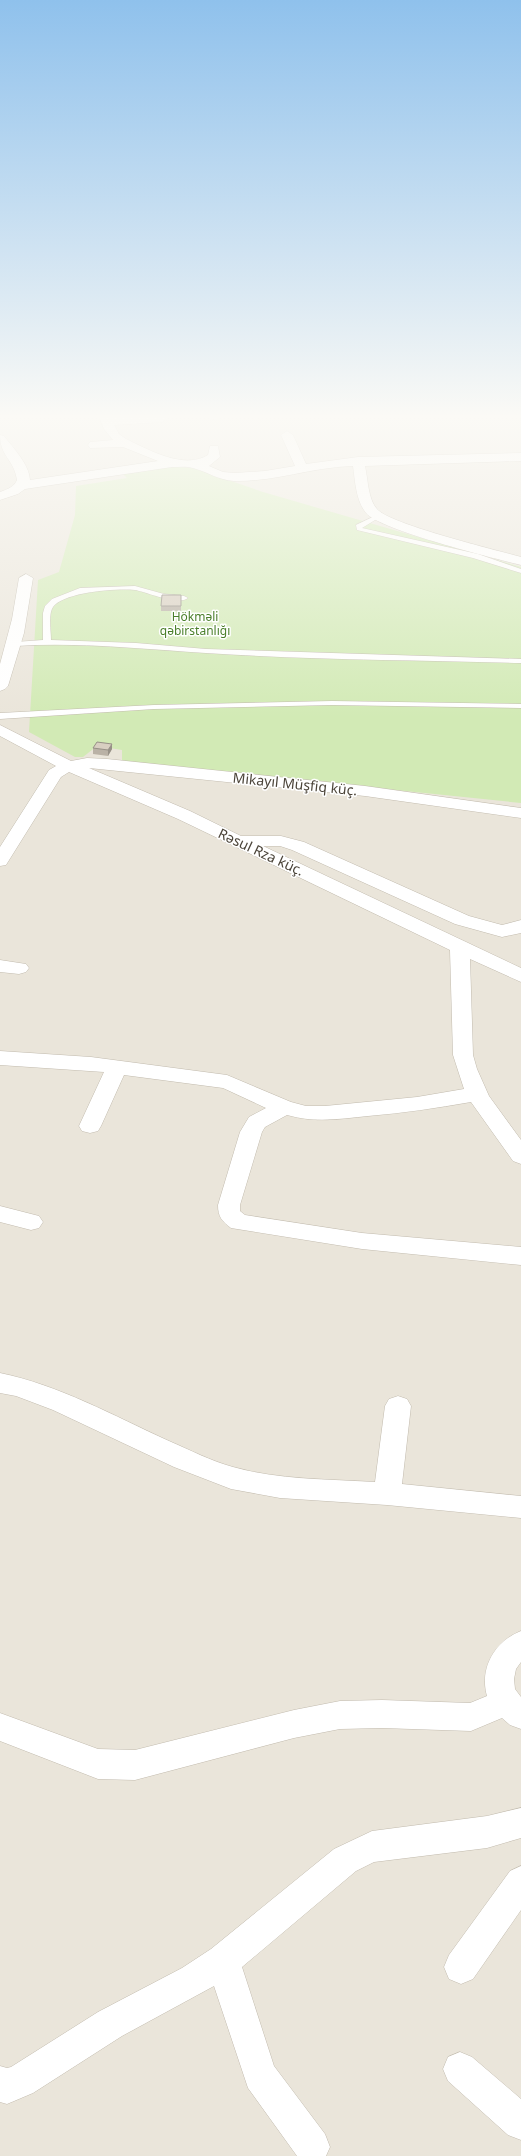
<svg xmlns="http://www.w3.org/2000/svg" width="521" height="2156" viewBox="0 0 521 2156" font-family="'Noto Sans',sans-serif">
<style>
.residential{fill:#eae5da}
.green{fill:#d2eab5}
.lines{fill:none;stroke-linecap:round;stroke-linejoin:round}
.service-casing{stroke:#c2bbae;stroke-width:1}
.minor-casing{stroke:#c2bbae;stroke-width:1}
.service{fill:#fff;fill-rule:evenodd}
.minor{fill:#fff;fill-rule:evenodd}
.wall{fill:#bab2a6}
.shaded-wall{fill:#979187}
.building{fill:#d8cfc1;stroke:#979187}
.labels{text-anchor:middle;stroke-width:3;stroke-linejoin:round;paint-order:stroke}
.far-park-label{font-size:12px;fill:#4a7f2a;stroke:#fff}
.street-label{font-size:14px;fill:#4b4439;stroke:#fff}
</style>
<rect width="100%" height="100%" fill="#f6f3ec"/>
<rect class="residential" x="0" y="416" width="521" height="1740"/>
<polygon class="green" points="177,467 193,468 263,492 521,567 521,803 122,762 122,750 97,746 83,757 75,757 29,732 38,580 59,572 75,515 76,486 127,478 122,473 143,468"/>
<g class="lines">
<defs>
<g id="service">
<polygon points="375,516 380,517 362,528 478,554 521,569 521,573 473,558 357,530 356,525"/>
<path d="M135 586 164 594 184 596 188 598C178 606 147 592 135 590 117 588 64 592 53 607 48 614 51 631 51 640L136 643 206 649 521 659V663C416 660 311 660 206 653 142 649 79 642 15 646L11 644 15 642 43 640V613L45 606 52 599 80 588Z"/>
<polygon points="332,701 521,704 521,708 332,705 154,709 0,719 0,713 154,705"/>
</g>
<g id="minor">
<path d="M99 416H111L112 418 172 416 162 422 114 425 119 434 126 439C149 450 184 470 208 455L210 446H218L220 457 209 466 223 472 235 473 265 471 295 466 281 435 287 431 293 435 306 464 358 457 521 453V461L365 466C368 479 368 499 377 509 389 524 496 550 521 557V565C493 558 380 530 366 513 356 501 355 481 353 466 313 467 274 482 234 481 218 480 208 472 193 468 187 466 179 467 172 467L25 489 18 494 0 500V492C8 489 14 487 17 480 14 459 0 457 0 435L4 436C14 449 29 464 30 480L158 461 123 447 90 448 88 445 90 442 113 440 104 429Z"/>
<polygon points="207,416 221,416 215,420 209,418"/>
<polygon points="26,574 33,578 24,633 8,686 5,689 0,691 0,664 12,619 19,578"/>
<path d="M0 725 71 761 87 758 107 759 365 786 521 808V818L365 796 89 768 190 811 241 836H281L304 842 469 916 502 925 521 920V933L502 937 455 924 292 850 280 846H263L521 968V982L470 959 473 1055 477 1069 489 1096 521 1140V1164L513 1161 471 1102C437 1108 403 1113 368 1116 339 1119 315 1123 287 1115L265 1127 262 1132 240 1205V1211L245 1215 362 1233 521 1247V1265L362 1249 231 1228C222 1221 218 1217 218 1205L240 1132 249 1117 266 1108 223 1088 124 1075 101 1126 98 1131 90 1133 82 1131 79 1126 104 1072 0 1065V1051L91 1057 227 1075 291 1102 306 1106H325L417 1097 464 1089 453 1055 450 950 178 819 69 772 61 777 6 865 0 866V847L49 770 56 766 0 736Z"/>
<polygon points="0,960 26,964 29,968 26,972 19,974 0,972"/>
<polygon points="0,1206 39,1216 43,1222 39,1228 31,1230 0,1222"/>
<path d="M0 1373C59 1385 114 1416 169 1441 190 1450 211 1461 233 1467 279 1480 328 1479 375 1482L385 1406 389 1399 398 1396 407 1399 411 1406 402 1484 521 1496V1518L387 1505 280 1498 231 1489 174 1467 53 1410 16 1396 0 1393Z"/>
<path d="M521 1631V1662L516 1669 514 1679 515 1689 521 1697V1729L510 1725 502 1718 471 1731 382 1728 340 1729 294 1738 135 1780 98 1779 0 1741V1713L98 1749 135 1750 294 1710 340 1701 382 1700 470 1703 487 1696C479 1668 495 1641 521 1631Z"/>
<polygon points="521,1808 521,1838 487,1848 374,1862 356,1871 242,1967 274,2066 325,2134 330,2147 326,2156 297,2156 248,2088 214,1986 122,2036 33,2093 7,2104 0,2102 0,2066 7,2068 11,2067 98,2012 182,1968 211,1949 334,1849 372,1831 487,1816"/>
<polygon points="521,1866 521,1910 473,1979 461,1984 449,1979 444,1967 449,1955 510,1871"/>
<polygon points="460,2052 472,2057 521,2099 521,2140 508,2135 448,2081 443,2069 448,2057"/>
</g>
</defs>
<use href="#service" class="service-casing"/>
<use href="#minor" class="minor-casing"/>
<use href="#service" class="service"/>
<use href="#minor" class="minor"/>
</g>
<g class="wall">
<polygon points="181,595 181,611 161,611 161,606"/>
<polygon points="112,744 112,749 108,756 93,754 93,748"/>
</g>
<polygon class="shaded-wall" points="112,744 112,749 108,756 108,750"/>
<g class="building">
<polygon points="162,595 181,595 181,606 161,606"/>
<polygon points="97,742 112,744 108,750 93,748"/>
</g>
<linearGradient id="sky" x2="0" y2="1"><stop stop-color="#8fc1ec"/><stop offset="0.58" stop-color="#fbfaf6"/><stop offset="1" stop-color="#fbfaf6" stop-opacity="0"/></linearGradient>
<rect width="521" height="718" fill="url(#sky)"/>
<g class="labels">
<g class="far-park-label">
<text x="195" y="621">Hökməli<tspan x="195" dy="14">qəbirstanlığı</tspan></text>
</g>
<g class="street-label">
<text transform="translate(295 784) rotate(6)" y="5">Mikayıl Müşfiq küç.</text>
<text transform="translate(261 852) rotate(25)" y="5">Rəsul Rza küç.</text>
</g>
</g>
</svg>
